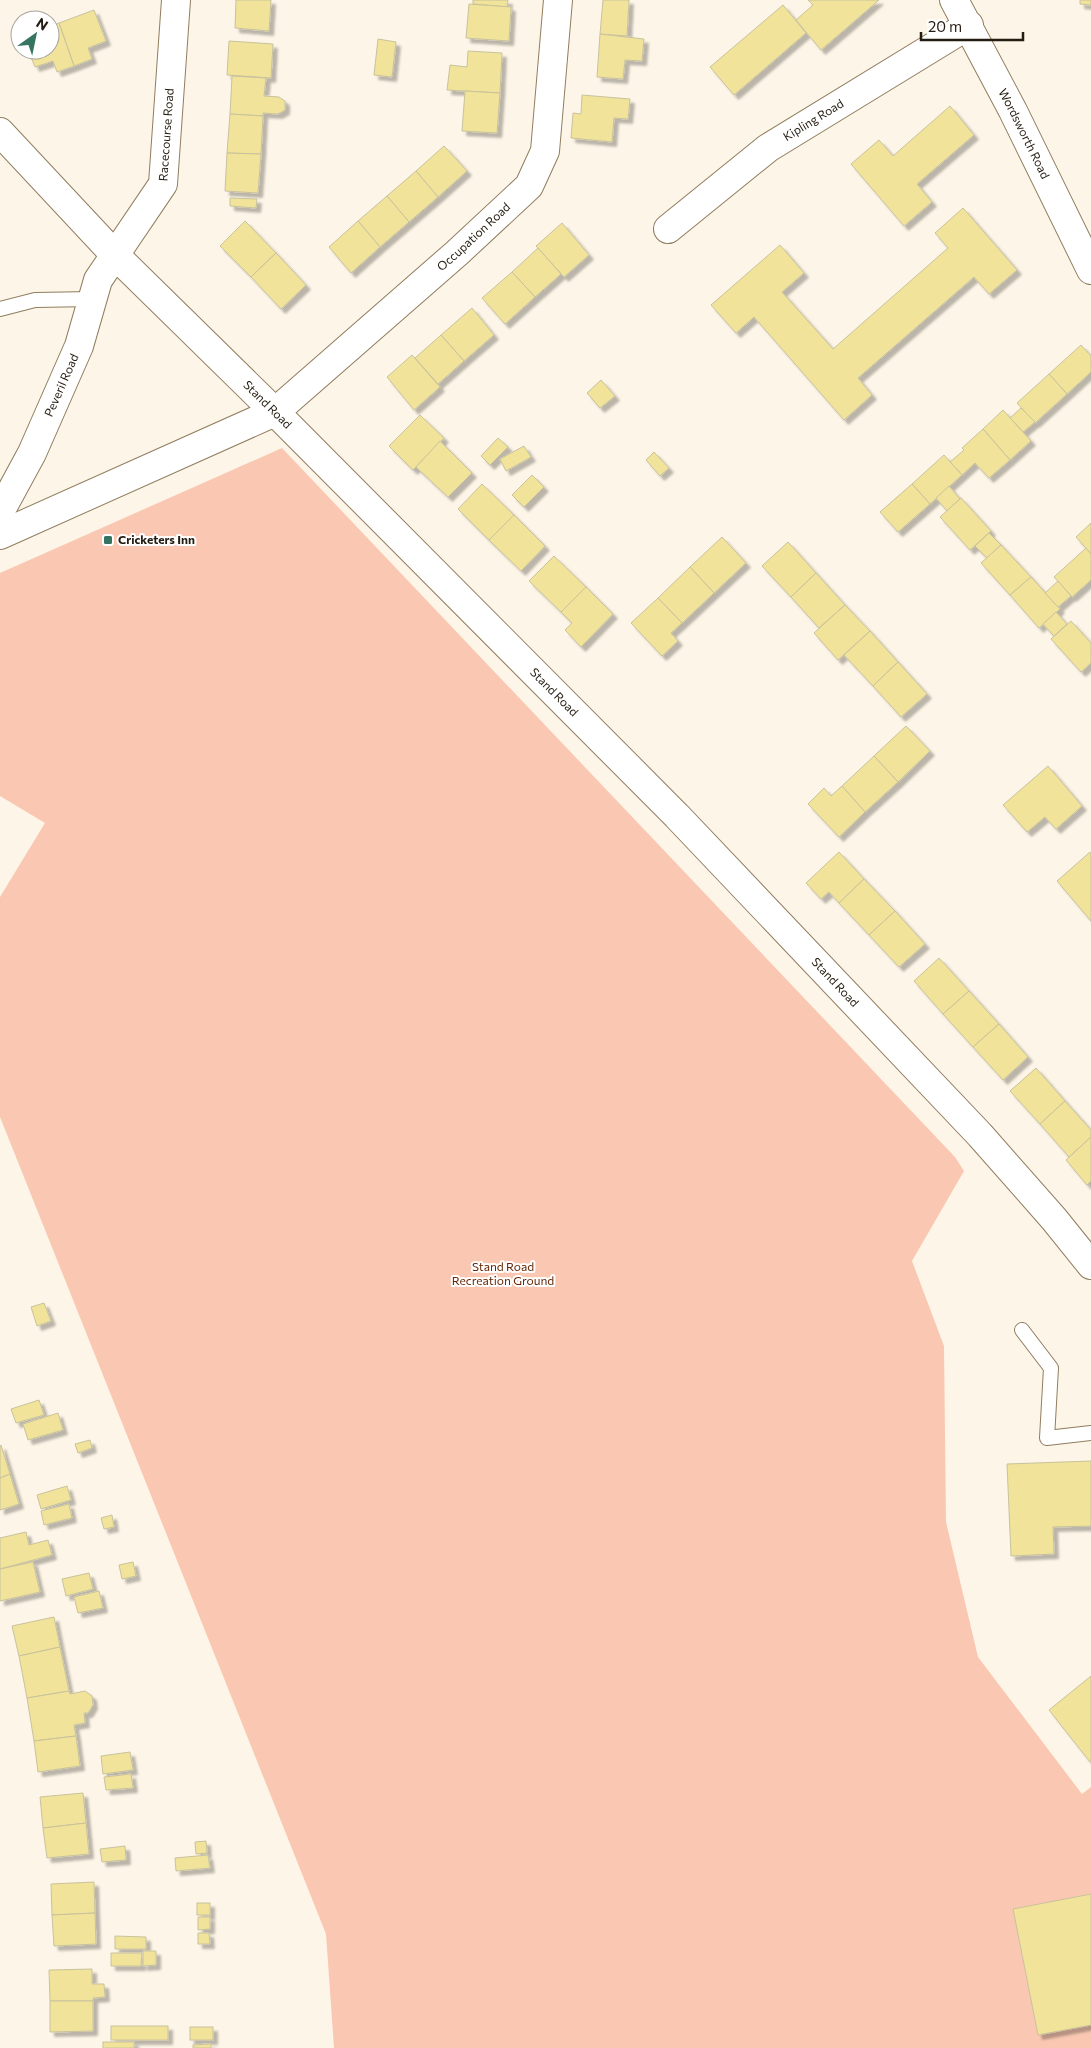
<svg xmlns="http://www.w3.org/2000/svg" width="1091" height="2048" viewBox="0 0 1091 2048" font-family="Commissioner,sans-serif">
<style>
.green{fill:#fac8b2}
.building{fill:#f1e399;stroke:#c8c29d;filter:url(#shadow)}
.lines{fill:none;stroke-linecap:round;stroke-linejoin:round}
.lane-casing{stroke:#907d5e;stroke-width:16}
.street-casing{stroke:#907d5e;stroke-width:30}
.secondary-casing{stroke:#907d5e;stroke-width:30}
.lane{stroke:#fff;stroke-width:14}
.street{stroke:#fff;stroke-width:28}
.secondary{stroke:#fff;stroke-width:28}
.poi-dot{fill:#357461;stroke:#fff;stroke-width:2}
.labels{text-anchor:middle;stroke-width:4;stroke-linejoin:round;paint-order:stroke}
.street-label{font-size:12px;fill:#241c10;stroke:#fff}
.poi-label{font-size:12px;font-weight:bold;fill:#241c10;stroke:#fff;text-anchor:start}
.park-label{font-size:12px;fill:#642603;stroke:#fff}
</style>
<defs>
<filter id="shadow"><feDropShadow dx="4.5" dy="4.5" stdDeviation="1" flood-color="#0004"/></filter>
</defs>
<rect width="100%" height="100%" fill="#fdf5e7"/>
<polygon class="green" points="282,448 955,1157 964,1171 912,1261 944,1346 946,1522 978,1657 1082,1794 1091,1787 1091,2048 334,2048 326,1934 0,1117 0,897 45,823 0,796 0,573"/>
<g class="building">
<polygon points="236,0 271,0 269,31 235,28"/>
<polygon points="473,0 508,0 507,7 473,4"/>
<polygon points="603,0 629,0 627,36 600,34"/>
<polygon points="808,0 879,0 821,50 796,20 813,5"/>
<polygon points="1080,0 1091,0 1091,5 1080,4"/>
<polygon points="469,4 511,7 509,41 466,38"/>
<polygon points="783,5 806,33 734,95 710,67"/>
<polygon points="94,10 106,41 88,48 92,59 74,66 59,23"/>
<polygon points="59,23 74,66 57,72 53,61 35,67 28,50 50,50 50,27"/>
<polygon points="600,34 644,39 642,61 625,60 623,79 597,77"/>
<polygon points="378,39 396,42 392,77 374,75"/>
<polygon points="229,41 273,44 271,78 227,75"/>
<polygon points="468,51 502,53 500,93 447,90 450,65 467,67"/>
<polygon points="232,76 266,78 264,96 279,97 285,101 285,110 278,114 263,113 263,116 230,114"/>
<polygon points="465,91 500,93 497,133 462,131"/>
<polygon points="582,95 630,99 628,119 614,118 612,142 571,138 573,113 581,114"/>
<polygon points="950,106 974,135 917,184 932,202 904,226 851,164 879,140 893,156"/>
<polygon points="230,114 263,116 261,154 227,153"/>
<polygon points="444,146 467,171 438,197 416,171"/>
<polygon points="227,153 261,154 258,193 225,191"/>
<polygon points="416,171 438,197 409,222 387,196"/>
<polygon points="387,196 409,222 380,247 358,221"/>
<polygon points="230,198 257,199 256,208 230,206"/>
<polygon points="963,208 1017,270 989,294 974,277 858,378 872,395 844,420 754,317 736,333 711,305 780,245 804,273 782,292 833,349 948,248 935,233"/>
<polygon points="245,221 276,253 251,277 220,246"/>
<polygon points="358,221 380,247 351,273 329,247"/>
<polygon points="562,223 589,255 564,277 536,246"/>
<polygon points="538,248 561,274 535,297 512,272"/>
<polygon points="276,253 306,285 281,309 251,277"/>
<polygon points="512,272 535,297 505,324 482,298"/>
<polygon points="472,308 494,335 464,361 441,335"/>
<polygon points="441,335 464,361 438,384 415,358"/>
<polygon points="1081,345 1091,356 1091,372 1067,394 1049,374"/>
<polygon points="412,355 440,387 414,410 387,377"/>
<polygon points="1049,374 1067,394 1035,423 1017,403"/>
<polygon points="601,380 615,396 600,408 587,393"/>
<polygon points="1021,408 1035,422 1023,432 1010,418"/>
<polygon points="1003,410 1031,441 1010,460 983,429"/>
<polygon points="420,415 444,438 413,470 389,446"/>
<polygon points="983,429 1010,460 989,478 975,463 962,475 950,462 964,450 962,448"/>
<polygon points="498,438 508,447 490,465 481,456"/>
<polygon points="440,441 472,473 448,497 416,467"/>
<polygon points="524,446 531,457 506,471 500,459"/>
<polygon points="654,452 669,468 660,476 646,460"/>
<polygon points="944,455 962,475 930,504 912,484"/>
<polygon points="532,475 544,487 524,507 512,495"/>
<polygon points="482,484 514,515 489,540 458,509"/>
<polygon points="912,484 930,504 898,532 880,512"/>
<polygon points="949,486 960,499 947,511 936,498"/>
<polygon points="961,498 991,531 970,550 940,517"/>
<polygon points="514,515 545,546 521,571 489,540"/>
<polygon points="1091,523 1091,554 1076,537"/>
<polygon points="989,533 1001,545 987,558 975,546"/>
<polygon points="722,537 746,563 714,593 690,567"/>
<polygon points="788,542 816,573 791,597 762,566"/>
<polygon points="1001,545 1031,577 1010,595 981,563"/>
<polygon points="1086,548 1091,554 1091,580 1072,597 1054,577"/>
<polygon points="554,556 586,587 561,612 529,581"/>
<polygon points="690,567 714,593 682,623 658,598"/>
<polygon points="816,573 845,605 819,628 791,597"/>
<polygon points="1031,577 1060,609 1039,628 1010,595"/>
<polygon points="1058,581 1071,596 1058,607 1045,593"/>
<polygon points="586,587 613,614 581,647 565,630 572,623 561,612"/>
<polygon points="658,598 682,623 671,633 678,641 662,656 631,623"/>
<polygon points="845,605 870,631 838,660 814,633"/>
<polygon points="1056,612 1067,624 1054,636 1043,624"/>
<polygon points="1071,621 1091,643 1091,663 1081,672 1051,639"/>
<polygon points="870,631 898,662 873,686 844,655"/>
<polygon points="898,662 927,694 901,717 873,686"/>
<polygon points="906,726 930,751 898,782 874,756"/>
<polygon points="874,756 898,782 865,812 842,786"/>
<polygon points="1048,766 1082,806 1056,829 1045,817 1027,832 1003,805"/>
<polygon points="842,786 865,812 839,837 808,804 824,788 831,796"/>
<polygon points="839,852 864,879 839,903 829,892 821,899 806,883"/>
<polygon points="1090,852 1091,854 1091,921 1057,881"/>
<polygon points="864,879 895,911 869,935 839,903"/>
<polygon points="895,911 925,944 899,967 869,935"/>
<polygon points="939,958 969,991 943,1014 914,981"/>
<polygon points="969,991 999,1024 973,1047 943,1014"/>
<polygon points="999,1024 1028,1057 1003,1080 973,1047"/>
<polygon points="1036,1068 1065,1101 1040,1124 1010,1091"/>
<polygon points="1065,1101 1091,1130 1091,1137 1069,1157 1040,1124"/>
<polygon points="1091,1137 1091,1181 1087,1185 1066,1160"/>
<polygon points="44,1303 51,1321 37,1326 31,1307"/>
<polygon points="39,1400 44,1415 16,1423 11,1409"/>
<polygon points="58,1413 63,1430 28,1440 23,1424"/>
<polygon points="90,1440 92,1448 78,1453 75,1444"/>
<polygon points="1,1445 10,1474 0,1478 0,1446"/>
<polygon points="1091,1461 1091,1526 1053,1527 1054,1554 1011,1556 1007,1464"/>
<polygon points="10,1474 19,1504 0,1510 0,1478"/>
<polygon points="67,1486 71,1500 41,1509 37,1495"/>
<polygon points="69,1504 72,1518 44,1525 41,1511"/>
<polygon points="112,1515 114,1527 104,1529 101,1518"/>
<polygon points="26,1532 29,1545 48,1540 52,1555 0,1569 0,1538"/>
<polygon points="33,1562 40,1592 0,1601 0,1569"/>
<polygon points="133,1562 136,1576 122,1579 119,1565"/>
<polygon points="89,1573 93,1589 66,1596 62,1579"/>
<polygon points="99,1591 103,1608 78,1613 74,1597"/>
<polygon points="54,1617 60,1647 19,1656 12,1626"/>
<polygon points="60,1647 69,1691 27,1698 19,1656"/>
<polygon points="1091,1676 1091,1762 1090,1762 1049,1710"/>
<polygon points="69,1691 70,1694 85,1691 92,1696 93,1705 88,1713 84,1713 85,1723 74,1725 76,1736 34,1741 27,1698"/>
<polygon points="76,1736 80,1766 38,1772 34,1741"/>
<polygon points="130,1752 133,1770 103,1774 101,1756"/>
<polygon points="131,1774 133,1788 106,1790 104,1777"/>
<polygon points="83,1793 86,1823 43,1828 40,1797"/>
<polygon points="86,1823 89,1854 47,1858 43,1828"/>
<polygon points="206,1841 207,1853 196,1854 195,1842"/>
<polygon points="125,1846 126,1860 102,1862 100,1849"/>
<polygon points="208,1855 210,1868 176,1871 175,1858"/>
<polygon points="94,1882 95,1913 52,1915 51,1884"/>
<polygon points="1091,1894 1091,2025 1038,2035 1013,1909"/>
<rect x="197" y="1903" width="13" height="12"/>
<polygon points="95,1913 96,1944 54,1946 52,1915"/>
<polygon points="198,1917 210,1917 210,1929 198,1930"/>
<polygon points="198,1933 209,1933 210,1944 198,1944"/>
<polygon points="115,1936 146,1937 146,1949 115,1949"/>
<polygon points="143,1951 156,1951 156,1965 143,1966"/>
<polygon points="111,1953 142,1953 141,1966 111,1966"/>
<polygon points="92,1969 92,1984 104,1984 105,1997 93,1998 93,2001 50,2001 49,1970"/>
<polygon points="50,2001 93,2001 93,2031 50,2032"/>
<rect x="111" y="2026" width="57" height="14"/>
<rect x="190" y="2027" width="23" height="13"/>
<rect x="103" y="2042" width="31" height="6"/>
<polygon points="211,2044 211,2048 193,2048 193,2045"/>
</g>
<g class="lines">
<defs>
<g id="lane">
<polyline points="0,309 35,300 92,299"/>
<polyline points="1022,1330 1051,1368 1047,1438 1091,1433"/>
</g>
<g id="street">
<path id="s1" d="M954 0 1013 111 1091 270"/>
<path id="s2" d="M668 229 768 148 969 25"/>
<path id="s3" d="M0 535 275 412 457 253 529 186 545 151 558 0"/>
</g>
<g id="secondary">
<path id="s4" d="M0 132 115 255 275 412 677 816 980 1135 1054 1219 1091 1265"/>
<path id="s5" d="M0 512 32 453 79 346 98 280 163 184 176 0"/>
</g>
</defs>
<use href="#lane" class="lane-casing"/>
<use href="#street" class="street-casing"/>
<use href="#secondary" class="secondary-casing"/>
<use href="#lane" class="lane"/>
<use href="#street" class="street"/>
<use href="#secondary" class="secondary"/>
</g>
<rect class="poi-dot" x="103" y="535" width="10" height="10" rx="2.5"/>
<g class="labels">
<g class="street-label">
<text dy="4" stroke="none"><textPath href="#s2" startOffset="182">Kipling Road</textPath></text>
<text dy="4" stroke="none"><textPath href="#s5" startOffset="418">Racecourse Road</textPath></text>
<text dy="4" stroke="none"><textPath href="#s1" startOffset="151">Wordsworth Road</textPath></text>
<text dy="4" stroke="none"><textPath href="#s3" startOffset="566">Occupation Road</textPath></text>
<text dy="4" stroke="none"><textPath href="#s5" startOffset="141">Peveril Road</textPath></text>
<text dy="4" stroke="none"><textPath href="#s4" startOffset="382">Stand Road</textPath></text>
<text dy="4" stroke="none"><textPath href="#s4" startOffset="788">Stand Road</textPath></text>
<text dy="4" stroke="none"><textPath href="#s4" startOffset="1192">Stand Road</textPath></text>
</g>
<g class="poi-label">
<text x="118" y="544">Cricketers Inn</text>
</g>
<g class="park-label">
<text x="503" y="1271">Stand Road<tspan x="503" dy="14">Recreation Ground</tspan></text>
</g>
</g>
<g transform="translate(35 35) rotate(33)"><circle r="24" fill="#ffffff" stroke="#a7a49f"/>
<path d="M0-4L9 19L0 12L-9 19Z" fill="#357461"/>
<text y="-8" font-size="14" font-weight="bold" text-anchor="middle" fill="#241c10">N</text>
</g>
<path d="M921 32v8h102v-8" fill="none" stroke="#241c10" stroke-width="2.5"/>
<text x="928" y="32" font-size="15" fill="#241c10" stroke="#ffffff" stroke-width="4" paint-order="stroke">20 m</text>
</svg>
